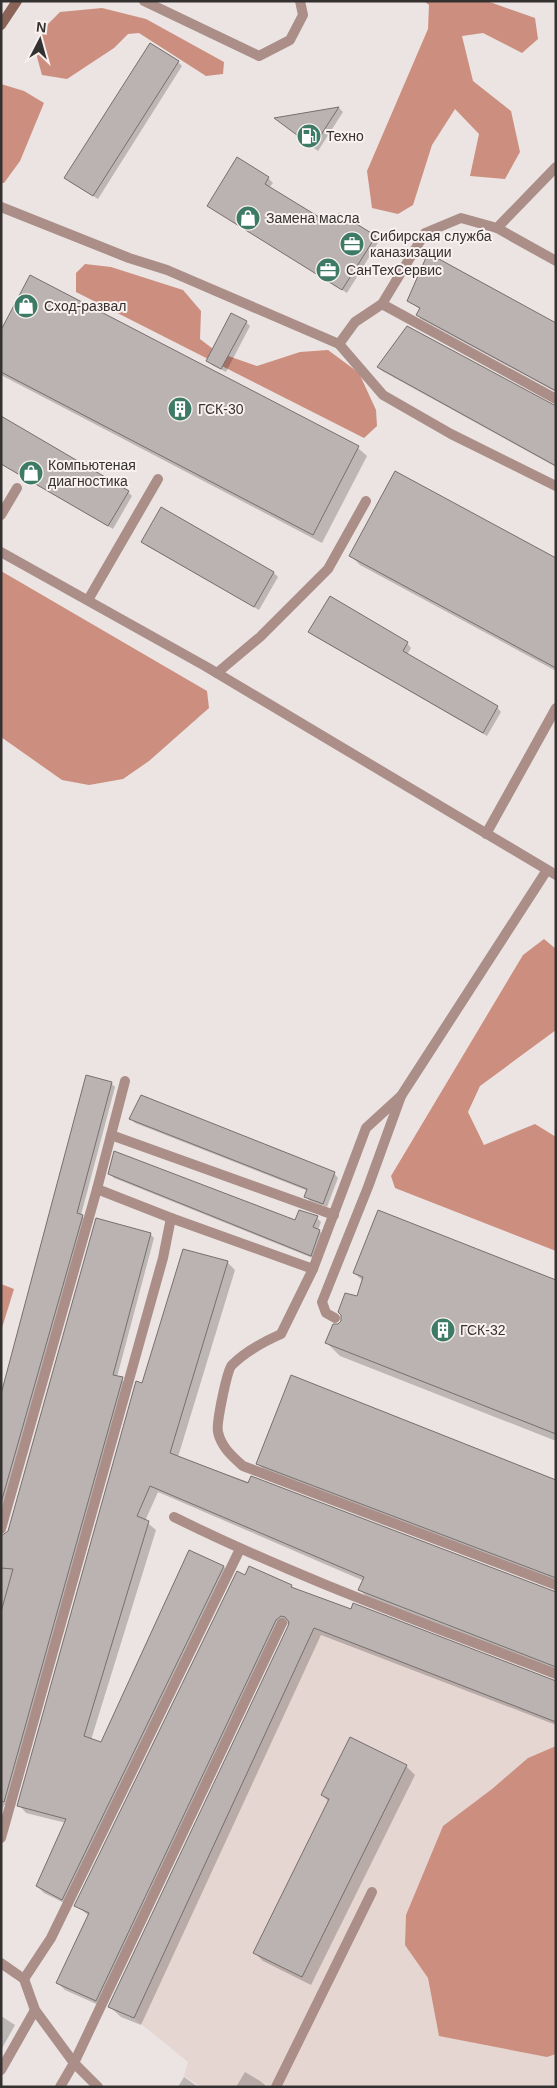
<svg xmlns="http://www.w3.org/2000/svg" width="557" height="2088" viewBox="0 0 557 2088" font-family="Helvetica,sans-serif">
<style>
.built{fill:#e6d6d2}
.forest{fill:#cc8e7f}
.shadow{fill:#0003}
.building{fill:#bab3b1;stroke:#766f6e}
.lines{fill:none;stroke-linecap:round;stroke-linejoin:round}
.service{stroke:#aa8e87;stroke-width:10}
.minor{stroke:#aa8e87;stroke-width:10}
.secondary{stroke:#8b6359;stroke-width:10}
.labels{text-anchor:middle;stroke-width:4;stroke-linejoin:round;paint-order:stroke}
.poi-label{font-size:14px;fill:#343131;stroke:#f9f1ef;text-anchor:start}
</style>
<rect width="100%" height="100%" fill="#ebe4e2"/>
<polygon class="built" points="314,1628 556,1722 556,2087 201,2087 184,2076 188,2062 134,2018"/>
<g class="forest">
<polygon points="424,1 487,1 535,18 538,39 522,53 483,33 462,36 473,81 511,111 520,152 505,179 470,176 479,134 455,109 432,145 413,205 398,214 372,208 367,171 428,29 429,5"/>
<polygon points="102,8 146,19 224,62 223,74 206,76 139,33 128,34 114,48 67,79 42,75 37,57 41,31 60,12"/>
<polygon points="1,84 24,91 44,103 20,161 4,183 1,183"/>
<polygon points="85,264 111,267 183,290 201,311 200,339 217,352 257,366 300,352 328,350 359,373 376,410 377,426 364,438 76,292 76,273"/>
<polygon points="1,571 207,691 209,708 149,761 123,779 89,785 62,780 1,737"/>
<polygon points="544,939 556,949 556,1030 480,1086 468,1112 484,1145 535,1124 556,1137 556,1251 395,1188 391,1176 523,955"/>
<polygon points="1,1284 14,1289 1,1331"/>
<polygon points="556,1746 556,2054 547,2057 439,2036 428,1978 405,1945 406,1915 443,1826 492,1789 528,1758"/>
</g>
<g class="shadow">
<polygon points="178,62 182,66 98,199 70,182"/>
<polygon points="339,108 343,112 318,151 277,119"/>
<polygon points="237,159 268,178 273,183 269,188 332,227 375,237 379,241 347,293 208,206"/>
<polygon points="409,301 556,324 556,392 421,319 417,314 421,310"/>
<polygon points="246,322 250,326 226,372 212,365 208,361"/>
<polygon points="1,333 358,448 367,456 322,543 1,375"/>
<polygon points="378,367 556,406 556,467 382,371"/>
<polygon points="1,417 128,492 132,496 113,529 1,464"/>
<polygon points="143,542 274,573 278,577 259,610 147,546"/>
<polygon points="351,556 556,560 556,671 360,565"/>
<polygon points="310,632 407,643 411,648 407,655 497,707 501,712 487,736 314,636"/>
<polygon points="111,1083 115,1087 81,1215 86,1220 1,1521 1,1399"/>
<polygon points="131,1119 334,1173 338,1178 327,1207 310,1201 306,1197 308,1191 135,1123"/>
<polygon points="109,1173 296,1222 317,1218 321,1222 318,1230 324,1235 315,1259 114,1178"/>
<polygon points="150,1234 154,1238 117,1377 126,1383 8,1806 4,1805 1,1814 1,1536 9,1532"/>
<polygon points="184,1251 228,1263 235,1270 178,1457 556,1592 556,1670 367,1597 360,1590 364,1581 158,1492 145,1521 156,1530 91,1740 102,1744 224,1567 231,1574 70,1906 44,1893 37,1886 66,1823 26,1813 19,1805"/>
<polygon points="354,1273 556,1281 556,1441 340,1356 327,1343 358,1297 363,1281"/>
<polygon points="257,1463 556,1481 556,1581 265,1471"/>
<polygon points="245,1576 291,1586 295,1590 556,1681 556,1725 321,1635 141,2025 121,2017 110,2007 290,1626 289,1623 283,1627 103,2007 65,1990 58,1983 89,1916 76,1905"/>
<polygon points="406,1766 415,1775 311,1985 263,1961 254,1952 329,1802 322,1795"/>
<polygon points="1,2016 15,2025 1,2050"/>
<polygon points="245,2072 260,2081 265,2085 264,2087 236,2087"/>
<polygon points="184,2077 198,2087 178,2087"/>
</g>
<g class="building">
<polygon points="150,43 179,61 93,196 64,178"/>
<polygon points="339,107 313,147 274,118"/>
<polygon points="237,157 269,177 265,184 332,225 339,213 376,236 342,290 207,206"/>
<polygon points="428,253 556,323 556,391 416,315 420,308 407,301"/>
<polygon points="30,275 359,446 313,535 1,372 1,330"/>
<polygon points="231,313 247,321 221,369 206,361"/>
<polygon points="407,326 556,406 556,466 377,367"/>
<polygon points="1,416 129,491 108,526 1,464"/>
<polygon points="395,471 556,558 556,668 349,556"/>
<polygon points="161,507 274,572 254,607 141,542"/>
<polygon points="330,596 408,642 403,651 498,706 483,733 308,632"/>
<polygon points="86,1075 112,1082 77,1213 83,1215 1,1503 1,1394"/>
<polygon points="141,1095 335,1172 323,1204 304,1197 307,1189 129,1119"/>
<polygon points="114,1151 295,1220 299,1210 318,1216 313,1227 320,1230 311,1256 108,1174"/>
<polygon points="378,1210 556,1280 556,1434 325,1343 333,1324 338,1324 341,1321 341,1315 338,1312 345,1293 357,1296 363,1277 353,1273"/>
<polygon points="96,1218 151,1233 113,1375 123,1377 4,1802 1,1801 1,1612 13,1569 1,1568 1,1536 8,1531"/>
<polygon points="183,1249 228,1261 170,1453 248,1483 251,1476 556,1592 556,1667 358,1590 364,1577 150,1486 137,1516 149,1521 84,1736 101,1742 189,1550 224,1566 62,1900 36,1886 66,1819 17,1806 136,1381 142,1383"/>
<polygon points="291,1375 556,1480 556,1578 256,1464"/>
<polygon points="249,1566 292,1585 291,1587 351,1609 353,1603 556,1681 556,1722 314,1628 134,2018 108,2007 288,1626 289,1622 285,1617 281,1616 276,1620 96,2001 56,1983 89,1913 74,1906 237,1571 245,1575"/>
<polygon points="350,1737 407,1765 302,1977 253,1953 329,1799 321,1795"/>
</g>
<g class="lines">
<g class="service">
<polyline points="144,1 259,56 290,40 303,15 300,1"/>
<polyline points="1,207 129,258 167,270 339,344 355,322 382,304 425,233 461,218 497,228 556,167"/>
<polyline points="497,228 556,261"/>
<polyline points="382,304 556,399"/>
<polyline points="339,344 383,395 451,434 556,486"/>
<polyline points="1,515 17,488"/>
<polyline points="1,552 205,666 556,875"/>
<polyline points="88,600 158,479"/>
<polyline points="217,673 260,637 328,569 366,501"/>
<polyline points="486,834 556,708"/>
<path d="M401 1096 366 1128 313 1269 281 1334C263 1342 246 1351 232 1365 227 1370 216 1424 218 1432 221 1447 233 1457 243 1466L556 1585"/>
<polyline points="111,1135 334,1215"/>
<polyline points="97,1189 171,1218 313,1269"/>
<polyline points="335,1318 326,1313 322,1302 368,1187 401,1096 547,870"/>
<path d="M174 1517C297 1578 427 1624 556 1674"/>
<polyline points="1,1529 97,1189 125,1081"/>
<polyline points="1,1838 163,1258 171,1218"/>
<polyline points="24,1979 51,1938 240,1549"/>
<polyline points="1,2070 35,2010"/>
<polyline points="60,2087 74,2063 282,1623"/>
<polyline points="276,2087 372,1892"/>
</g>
<polyline class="minor" points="1,1963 24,1979 35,2010 74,2063 98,2087"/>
<polyline class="secondary" points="1,25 17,1"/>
</g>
<defs>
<symbol id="fuel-disc" viewBox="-11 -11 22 22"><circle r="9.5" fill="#3d7b67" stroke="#f9f1ef"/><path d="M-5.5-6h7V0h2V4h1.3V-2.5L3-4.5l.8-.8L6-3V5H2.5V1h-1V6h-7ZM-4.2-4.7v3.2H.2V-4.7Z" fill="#fff"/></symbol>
<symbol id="shop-disc" viewBox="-11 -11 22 22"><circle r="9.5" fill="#3d7b67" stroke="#f9f1ef"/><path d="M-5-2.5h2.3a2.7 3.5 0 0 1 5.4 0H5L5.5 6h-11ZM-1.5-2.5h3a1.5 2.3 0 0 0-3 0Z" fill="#fff"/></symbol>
<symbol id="office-disc" viewBox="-11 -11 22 22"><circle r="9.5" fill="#3d7b67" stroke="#f9f1ef"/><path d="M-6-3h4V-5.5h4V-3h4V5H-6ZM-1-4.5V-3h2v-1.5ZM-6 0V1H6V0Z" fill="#fff"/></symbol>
<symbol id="building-disc" viewBox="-11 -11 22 22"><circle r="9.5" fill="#3d7b67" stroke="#f9f1ef"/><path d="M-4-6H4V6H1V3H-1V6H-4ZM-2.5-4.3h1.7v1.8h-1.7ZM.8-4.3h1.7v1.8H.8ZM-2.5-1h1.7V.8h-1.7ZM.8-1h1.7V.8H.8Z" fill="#fff"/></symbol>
</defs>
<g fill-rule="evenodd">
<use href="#fuel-disc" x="295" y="122" width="28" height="28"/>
<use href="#shop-disc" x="234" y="204" width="28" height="28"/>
<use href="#office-disc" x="338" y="230" width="28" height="28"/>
<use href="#office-disc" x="314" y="256" width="28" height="28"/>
<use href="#shop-disc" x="12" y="292" width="28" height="28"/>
<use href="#building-disc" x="166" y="395" width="28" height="28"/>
<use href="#shop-disc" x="17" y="459" width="28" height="28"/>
<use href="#building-disc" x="429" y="1316" width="28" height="28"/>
</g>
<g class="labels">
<g class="poi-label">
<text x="326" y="141">Техно</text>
<text x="266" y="223">Замена масла</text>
<text x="370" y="241">Сибирская служба<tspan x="370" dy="16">каназизации</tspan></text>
<text x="346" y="275">СанТехСервис</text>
<text x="44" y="311">Сход-развал</text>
<text x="198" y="414">ГСК-30</text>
<text x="48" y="470">Компьютеная<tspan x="48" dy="16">диагностика</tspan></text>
<text x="460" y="1335">ГСК-32</text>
</g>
</g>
<rect width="557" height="2088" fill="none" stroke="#343131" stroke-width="5"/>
<g transform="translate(40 40) rotate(6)" stroke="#f9f1ef" stroke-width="4" paint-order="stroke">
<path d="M0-4L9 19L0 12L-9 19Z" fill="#343131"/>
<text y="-8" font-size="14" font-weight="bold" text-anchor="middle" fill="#343131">N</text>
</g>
</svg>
